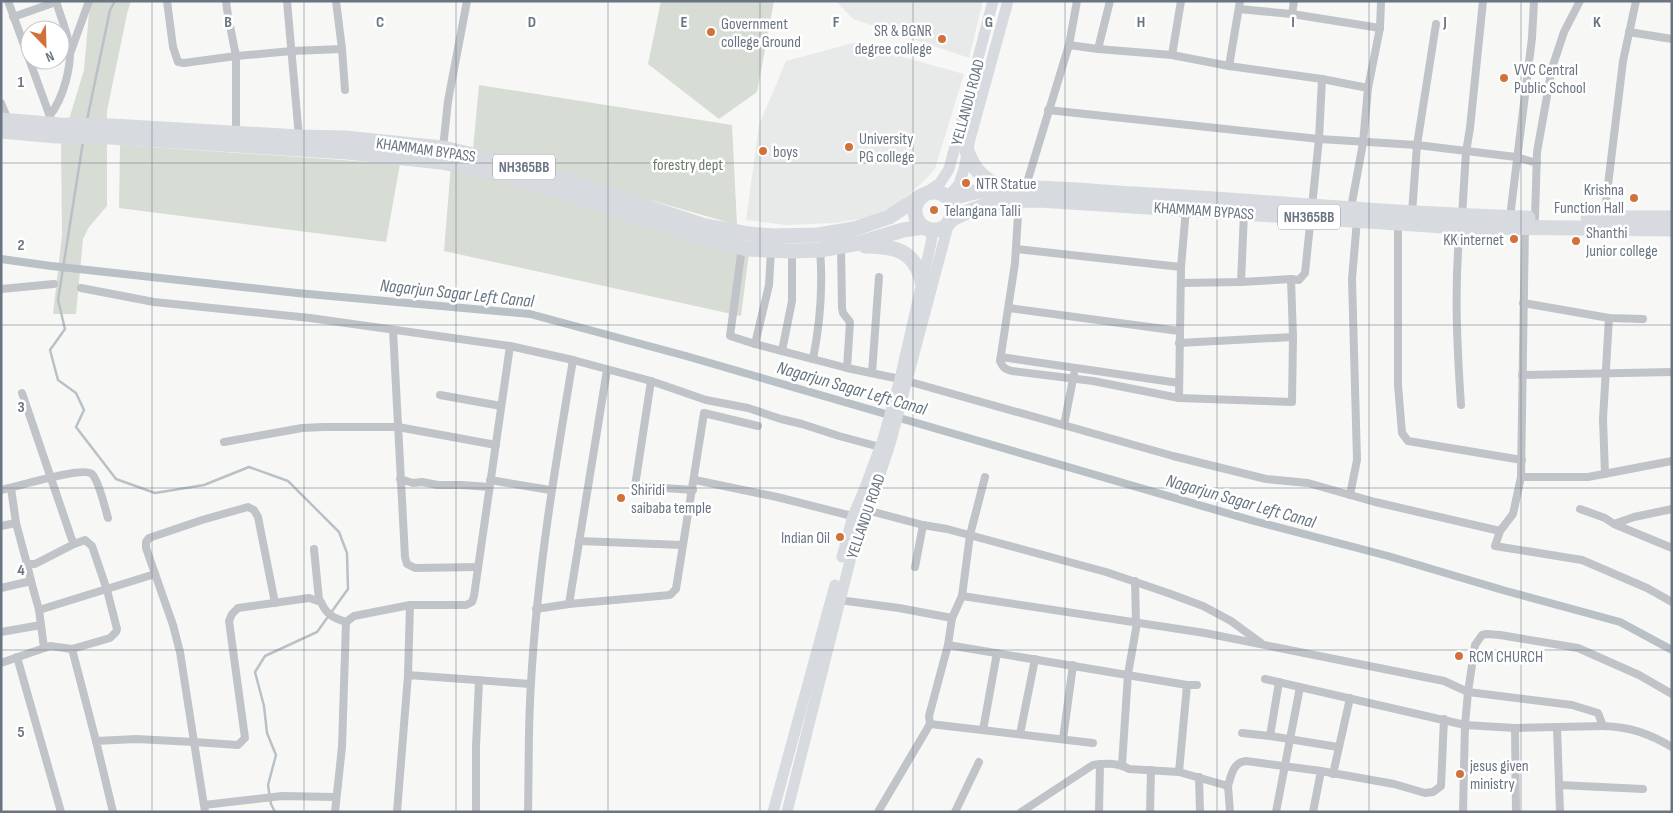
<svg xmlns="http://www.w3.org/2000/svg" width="1673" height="813" viewBox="0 0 1673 813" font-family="'Sofia Sans Condensed',sans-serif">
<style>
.built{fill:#e8eae9}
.green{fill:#d7dcd5}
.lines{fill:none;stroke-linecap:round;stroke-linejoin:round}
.stream{stroke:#b9c1c7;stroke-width:2.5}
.canal{stroke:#b9c1c7;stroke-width:8}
.street{stroke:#c0c3c7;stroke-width:8}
.secondary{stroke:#d7dade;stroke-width:11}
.highway{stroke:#d7dade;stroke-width:15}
.grid{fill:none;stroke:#6a7583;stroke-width:1;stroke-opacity:0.55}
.poi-dot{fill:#d2723b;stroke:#fff;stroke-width:2}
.labels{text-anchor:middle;stroke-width:5;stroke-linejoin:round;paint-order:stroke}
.shield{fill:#fff;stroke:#979ea8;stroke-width:1}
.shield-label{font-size:15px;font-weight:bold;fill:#6a7583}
.poi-label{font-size:16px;fill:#6a7583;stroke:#fff;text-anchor:start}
.street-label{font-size:16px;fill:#6a7583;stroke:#fff}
.park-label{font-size:16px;fill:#697b68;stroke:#fff}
.water-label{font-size:18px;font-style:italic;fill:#66757f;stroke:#fff}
.grid-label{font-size:16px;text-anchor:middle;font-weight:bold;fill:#6a7583;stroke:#fff;stroke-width:5;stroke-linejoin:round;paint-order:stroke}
</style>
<rect width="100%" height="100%" fill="#f7f8f5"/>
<g class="built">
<polygon points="833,1 983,1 969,58 853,19 837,2"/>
<polygon points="853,43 964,74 935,169 924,181 896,205 870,217 835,223 785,225 746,220 759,125 786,61"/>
</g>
<g class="green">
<polygon points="90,1 131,1 127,14 107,111 107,206 89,227 83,239 76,314 53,314 62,235 61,146 84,70"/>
<polygon points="661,1 774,1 757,92 719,119 648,64"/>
<polygon points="479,85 732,125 737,225 473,149"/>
<polygon points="120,145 400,164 386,242 119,208"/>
<polygon points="451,165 749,253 741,316 444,251"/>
</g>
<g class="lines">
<g class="stream">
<polyline points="87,120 110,10 115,1"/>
<polyline points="83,142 58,300 65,329 50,350 58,380 76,393 84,410 76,427 116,479 155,493 204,485 249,467 288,481 339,532 347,553 348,589 317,632 265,656 255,672 264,706 267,733 276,755 268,785 271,804 275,812"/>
</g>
<polyline class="canal" points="1,259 51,266 297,293 530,314 686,356 1254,521 1388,556 1506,591 1620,622 1672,650"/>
<g class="street">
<polyline points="8,1 53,125"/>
<polyline points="167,1 173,47 178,62 184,63 236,56 228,16 226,1"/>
<polyline points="287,1 299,137"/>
<polyline points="336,1 342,49 345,90"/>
<polyline points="1239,9 1292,14 1380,28"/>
<polyline points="1292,14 1294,1"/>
<polyline points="13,17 56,2"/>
<polyline points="1629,32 1672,39"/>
<polyline points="1069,45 1098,49 1172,55 1229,66 1322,79 1368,88"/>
<polyline points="1098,49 1110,1"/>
<polyline points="71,51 89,1"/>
<polyline points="1172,55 1181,1"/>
<polyline points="1229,66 1240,1"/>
<polyline points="1,103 8,120"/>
<polyline points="1048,110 1319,139 1417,145 1516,157 1537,163"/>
<path d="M50 115C63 99 73 64 69 43 66 29 60 15 56 1"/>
<polyline points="236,133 236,56 292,51 342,49"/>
<polyline points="443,148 448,101 467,1"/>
<polyline points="1025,189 1069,45 1077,1"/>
<path d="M1019 200 1015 263 1000 361C1003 368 1005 369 1012 371L1093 381 1179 398 1181 267 1186 209"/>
<polyline points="1351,208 1363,143 1368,88 1380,28 1381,1"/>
<polyline points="1412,213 1417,145 1436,24"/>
<polyline points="1462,216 1466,152 1470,128 1483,1"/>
<polyline points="1510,217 1532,38 1534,1"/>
<polyline points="1535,218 1537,152 1552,68 1564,32 1580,1"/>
<polyline points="1604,218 1623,61 1636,1"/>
<polyline points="1398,224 1398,385 1402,433 1408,441 1522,460"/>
<path d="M1460 227C1454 286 1457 346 1461 405"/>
<polyline points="742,247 730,336 755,344 847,368 900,379 1173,456 1266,479 1308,483 1375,502 1500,531 1495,546 1582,560 1647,588 1672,602"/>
<polyline points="841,247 842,308 843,313 850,322 847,368"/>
<polyline points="1016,249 1181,267"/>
<polyline points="1241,282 1291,279"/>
<polyline points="1181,283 1241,282 1244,213"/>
<polyline points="81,288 154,302 310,318 510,346 573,360 651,381 706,400 748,408 781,419 802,424 839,436 880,447"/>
<polyline points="1,289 54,284"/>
<polyline points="1523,303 1609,318 1643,319"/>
<polyline points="1009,308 1179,331"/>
<polyline points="393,330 405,557 407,564 415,568 478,567"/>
<polyline points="1179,343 1293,337"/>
<polyline points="755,344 769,285 771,251"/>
<polyline points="782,351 792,301 792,251"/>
<polyline points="1001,357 1179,383"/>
<path d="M813 359C820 324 823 286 820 250"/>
<polyline points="872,373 879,277"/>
<polyline points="1522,375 1672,372"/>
<polyline points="651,381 635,486 693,490"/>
<polyline points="440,395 501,406"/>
<polyline points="1179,398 1292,402 1293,337 1291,279 1299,280 1305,273 1319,139 1322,79"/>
<polyline points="1064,425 1074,374"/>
<polyline points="224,442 302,428 324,427 398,427 496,445"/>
<polyline points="1605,474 1603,419 1609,318"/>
<polyline points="1521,477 1588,477 1672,461"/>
<polyline points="400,479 413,483 422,482 438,485 462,485 489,487"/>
<polyline points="490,480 550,490"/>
<polyline points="695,480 777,497 856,517"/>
<polyline points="11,488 16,523 27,564"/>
<path d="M1 490C17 487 82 466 92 474 99 481 105 508 108 518"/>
<polyline points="1350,495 1357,460 1352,279 1357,220"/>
<polyline points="1580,509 1605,518 1614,524 1672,548"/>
<polyline points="866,510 923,525 947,529 1106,572 1168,593 1203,606 1231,621 1261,643"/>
<polyline points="1614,524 1634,517 1672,509"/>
<polyline points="1,526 16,523"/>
<polyline points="1500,531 1513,514 1521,477 1525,226"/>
<polyline points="579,541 682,545"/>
<polyline points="314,549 319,600"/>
<polyline points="915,567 923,525"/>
<polyline points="31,581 39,610 155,574"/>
<polyline points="1135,581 1136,623"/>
<polyline points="1,588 31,581 27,564 35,564 74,544"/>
<path d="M962 596 1205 633 1444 681 1468 692 1572 705 1598 713 1603 726C1630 727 1648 733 1672 747"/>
<polyline points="839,600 899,608 952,618"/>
<polyline points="569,604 607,370"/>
<polyline points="536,609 569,604 670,595 676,589 704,413 758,426"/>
<polyline points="41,625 44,648"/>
<polyline points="1,632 41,625 39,610"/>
<polyline points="948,645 1187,685 1197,685"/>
<polyline points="72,649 96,741"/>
<polyline points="17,657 61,812"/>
<polyline points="1,663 50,646 72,649 110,638 116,632 117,629 107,590 92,546 85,540 74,544 71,537 22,393"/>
<polyline points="408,675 410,605 466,605 472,602 474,596 510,346"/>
<polyline points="1265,679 1465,725 1515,728 1603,726"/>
<polyline points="930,724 1093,743"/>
<polyline points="1557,727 1560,812"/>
<polyline points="1515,728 1516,812"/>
<polyline points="983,730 997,653"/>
<polyline points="1242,733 1270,736 1338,747"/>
<polyline points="1020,734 1035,659"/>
<polyline points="1270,736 1279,682"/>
<polyline points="1063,739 1073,665"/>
<polyline points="1122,765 1128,674 1137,623"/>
<path d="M1179 772 1228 786C1231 776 1233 762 1246 761L1321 771 1394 784 1425 793 1433 792 1441 786 1444 719"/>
<polyline points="1333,774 1350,698"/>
<polyline points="1199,777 1200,812"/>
<polyline points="1560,785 1643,789"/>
<polyline points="1228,786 1230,812"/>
<polyline points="204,805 282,796 336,797"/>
<polyline points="113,812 96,741 136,739 194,742 180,652 173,625 146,548 146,542 149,538 202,520 248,507 254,510 258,517 275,603"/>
<path d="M205 812 194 742 238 745 245 738 229 621 232 614 238 608 309 598 321 602C326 614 333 618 346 622"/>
<polyline points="335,812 342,747 346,622 354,616 410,605"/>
<polyline points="397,812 408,675 530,684"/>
<polyline points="476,812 476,747 479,680"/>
<path d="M528 812C529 769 528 726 531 683 537 574 555 467 573 360"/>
<polyline points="878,812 930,724 929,716 948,645 952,618 962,596 970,535 985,477"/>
<polyline points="955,812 979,762"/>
<path d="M1021 812 1093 765C1105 763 1119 763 1129 769L1179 772 1187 685"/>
<polyline points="1099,812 1100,764"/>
<polyline points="1150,812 1151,770"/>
<polyline points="1276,812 1300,687"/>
<polyline points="1313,812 1321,771"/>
<polyline points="1463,812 1465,725 1468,692 1475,645 1482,635 1487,634 1500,635 1578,648 1639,675 1672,694"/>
</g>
<g class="secondary">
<polyline points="926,193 940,183 949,169 993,1"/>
<polyline points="948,197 959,184 964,169 970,139 1008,1"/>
<polyline points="842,557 853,516 865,488 883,439 900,379 931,243 933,230"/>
<polyline points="773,812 835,585"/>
<polyline points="787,812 857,533 873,495 890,444 949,222"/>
</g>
<g class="highway">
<polyline points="1,120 60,125 112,126 299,137 345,138 443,148 524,167 702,225 749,234 773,236 818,235 854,229 889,217 921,196"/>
<polyline points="1,131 56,136 110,137 347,152 441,162 488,171 558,191 703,238 747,249 792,251 820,250 860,243 903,230 924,227"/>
<path d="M967 151C974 171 985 182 1006 187"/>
<circle cx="934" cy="211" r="19"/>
<path d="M949 199C1002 180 1077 191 1134 194 1265 201 1396 215 1528 218"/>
<polyline points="1588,218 1672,218"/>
<path d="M950 220C983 203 1003 200 1039 200L1460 227 1672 229"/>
<path d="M865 246C894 246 915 250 922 282"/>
</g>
</g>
<path class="grid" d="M152 1V812M304 1V812M456 1V812M608 1V812M760 1V812M913 1V812M1065 1V812M1217 1V812M1369 1V812M1521 1V812M1 163H1672M1 325H1672M1 488H1672M1 650H1672"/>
<g class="poi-dot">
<circle cx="711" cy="32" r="5"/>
<circle cx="942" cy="39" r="5"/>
<circle cx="1504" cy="78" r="5"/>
<circle cx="849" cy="147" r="5"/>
<circle cx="763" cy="151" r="5"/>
<circle cx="966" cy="183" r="5"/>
<circle cx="1634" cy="198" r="5"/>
<circle cx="934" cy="210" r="5"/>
<circle cx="1514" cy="239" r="5"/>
<circle cx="1576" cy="241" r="5"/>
<circle cx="621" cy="498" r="5"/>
<circle cx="840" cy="537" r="5"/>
<circle cx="1459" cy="656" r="5"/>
<circle cx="1460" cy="774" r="5"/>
</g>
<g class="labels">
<g class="shield">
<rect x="493" y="154.5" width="62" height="25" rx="4"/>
<rect x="1278" y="204.5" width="62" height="25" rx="4"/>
</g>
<g class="shield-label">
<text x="524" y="172">NH365BB</text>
<text x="1309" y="222">NH365BB</text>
</g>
<g class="poi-label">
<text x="721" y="29">Government<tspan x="721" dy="18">college Ground</tspan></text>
<text x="932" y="36" text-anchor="end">SR &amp; BGNR<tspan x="932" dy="18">degree college</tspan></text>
<text x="1514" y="75">VVC Central<tspan x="1514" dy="18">Public School</tspan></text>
<text x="859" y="144">University<tspan x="859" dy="18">PG college</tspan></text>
<text x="773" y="157">boys</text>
<text x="976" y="189">NTR Statue</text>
<text x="1624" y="195" text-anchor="end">Krishna<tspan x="1624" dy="18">Function Hall</tspan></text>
<text x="944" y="216">Telangana Talli</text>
<text x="1586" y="238">Shanthi<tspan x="1586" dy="18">Junior college</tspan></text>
<text x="1504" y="245" text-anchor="end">KK internet</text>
<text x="631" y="495">Shiridi<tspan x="631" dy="18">saibaba temple</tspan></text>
<text x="830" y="543" text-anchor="end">Indian Oil</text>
<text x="1469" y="662">RCM CHURCH</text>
<text x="1470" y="771">jesus given<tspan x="1470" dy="18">ministry</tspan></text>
</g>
<g class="street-label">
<text transform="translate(967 102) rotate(-75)" y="6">YELLANDU ROAD</text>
<text transform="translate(426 149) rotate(8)" y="6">KHAMMAM BYPASS</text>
<text transform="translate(1204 210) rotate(4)" y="6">KHAMMAM BYPASS</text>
<text transform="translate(865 516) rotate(-71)" y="6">YELLANDU ROAD</text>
</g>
<g class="park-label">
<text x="688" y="170">forestry dept</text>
</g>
<g class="water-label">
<text transform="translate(457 293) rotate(6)" y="6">Nagarjun Sagar Left Canal</text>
<text transform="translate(852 388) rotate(16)" y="6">Nagarjun Sagar Left Canal</text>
<text transform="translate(1241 501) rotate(16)" y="6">Nagarjun Sagar Left Canal</text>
</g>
</g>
<g class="grid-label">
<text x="228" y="27">B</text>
<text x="380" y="27">C</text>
<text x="532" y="27">D</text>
<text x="684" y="27">E</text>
<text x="836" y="27">F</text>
<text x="989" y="27">G</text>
<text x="1141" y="27">H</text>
<text x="1293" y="27">I</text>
<text x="1445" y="27">J</text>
<text x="1597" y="27">K</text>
<text x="21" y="87">1</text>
<text x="21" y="250">2</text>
<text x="21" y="412">3</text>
<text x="21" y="575">4</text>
<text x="21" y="737">5</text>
</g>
<rect width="1673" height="813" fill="none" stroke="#6a7583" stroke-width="5"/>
<g transform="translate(45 45) rotate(157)"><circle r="24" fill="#ffffff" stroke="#c3c8cd"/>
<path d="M0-4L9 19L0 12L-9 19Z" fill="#d2723b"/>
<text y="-8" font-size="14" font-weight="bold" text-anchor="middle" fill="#6a7583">N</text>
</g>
</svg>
